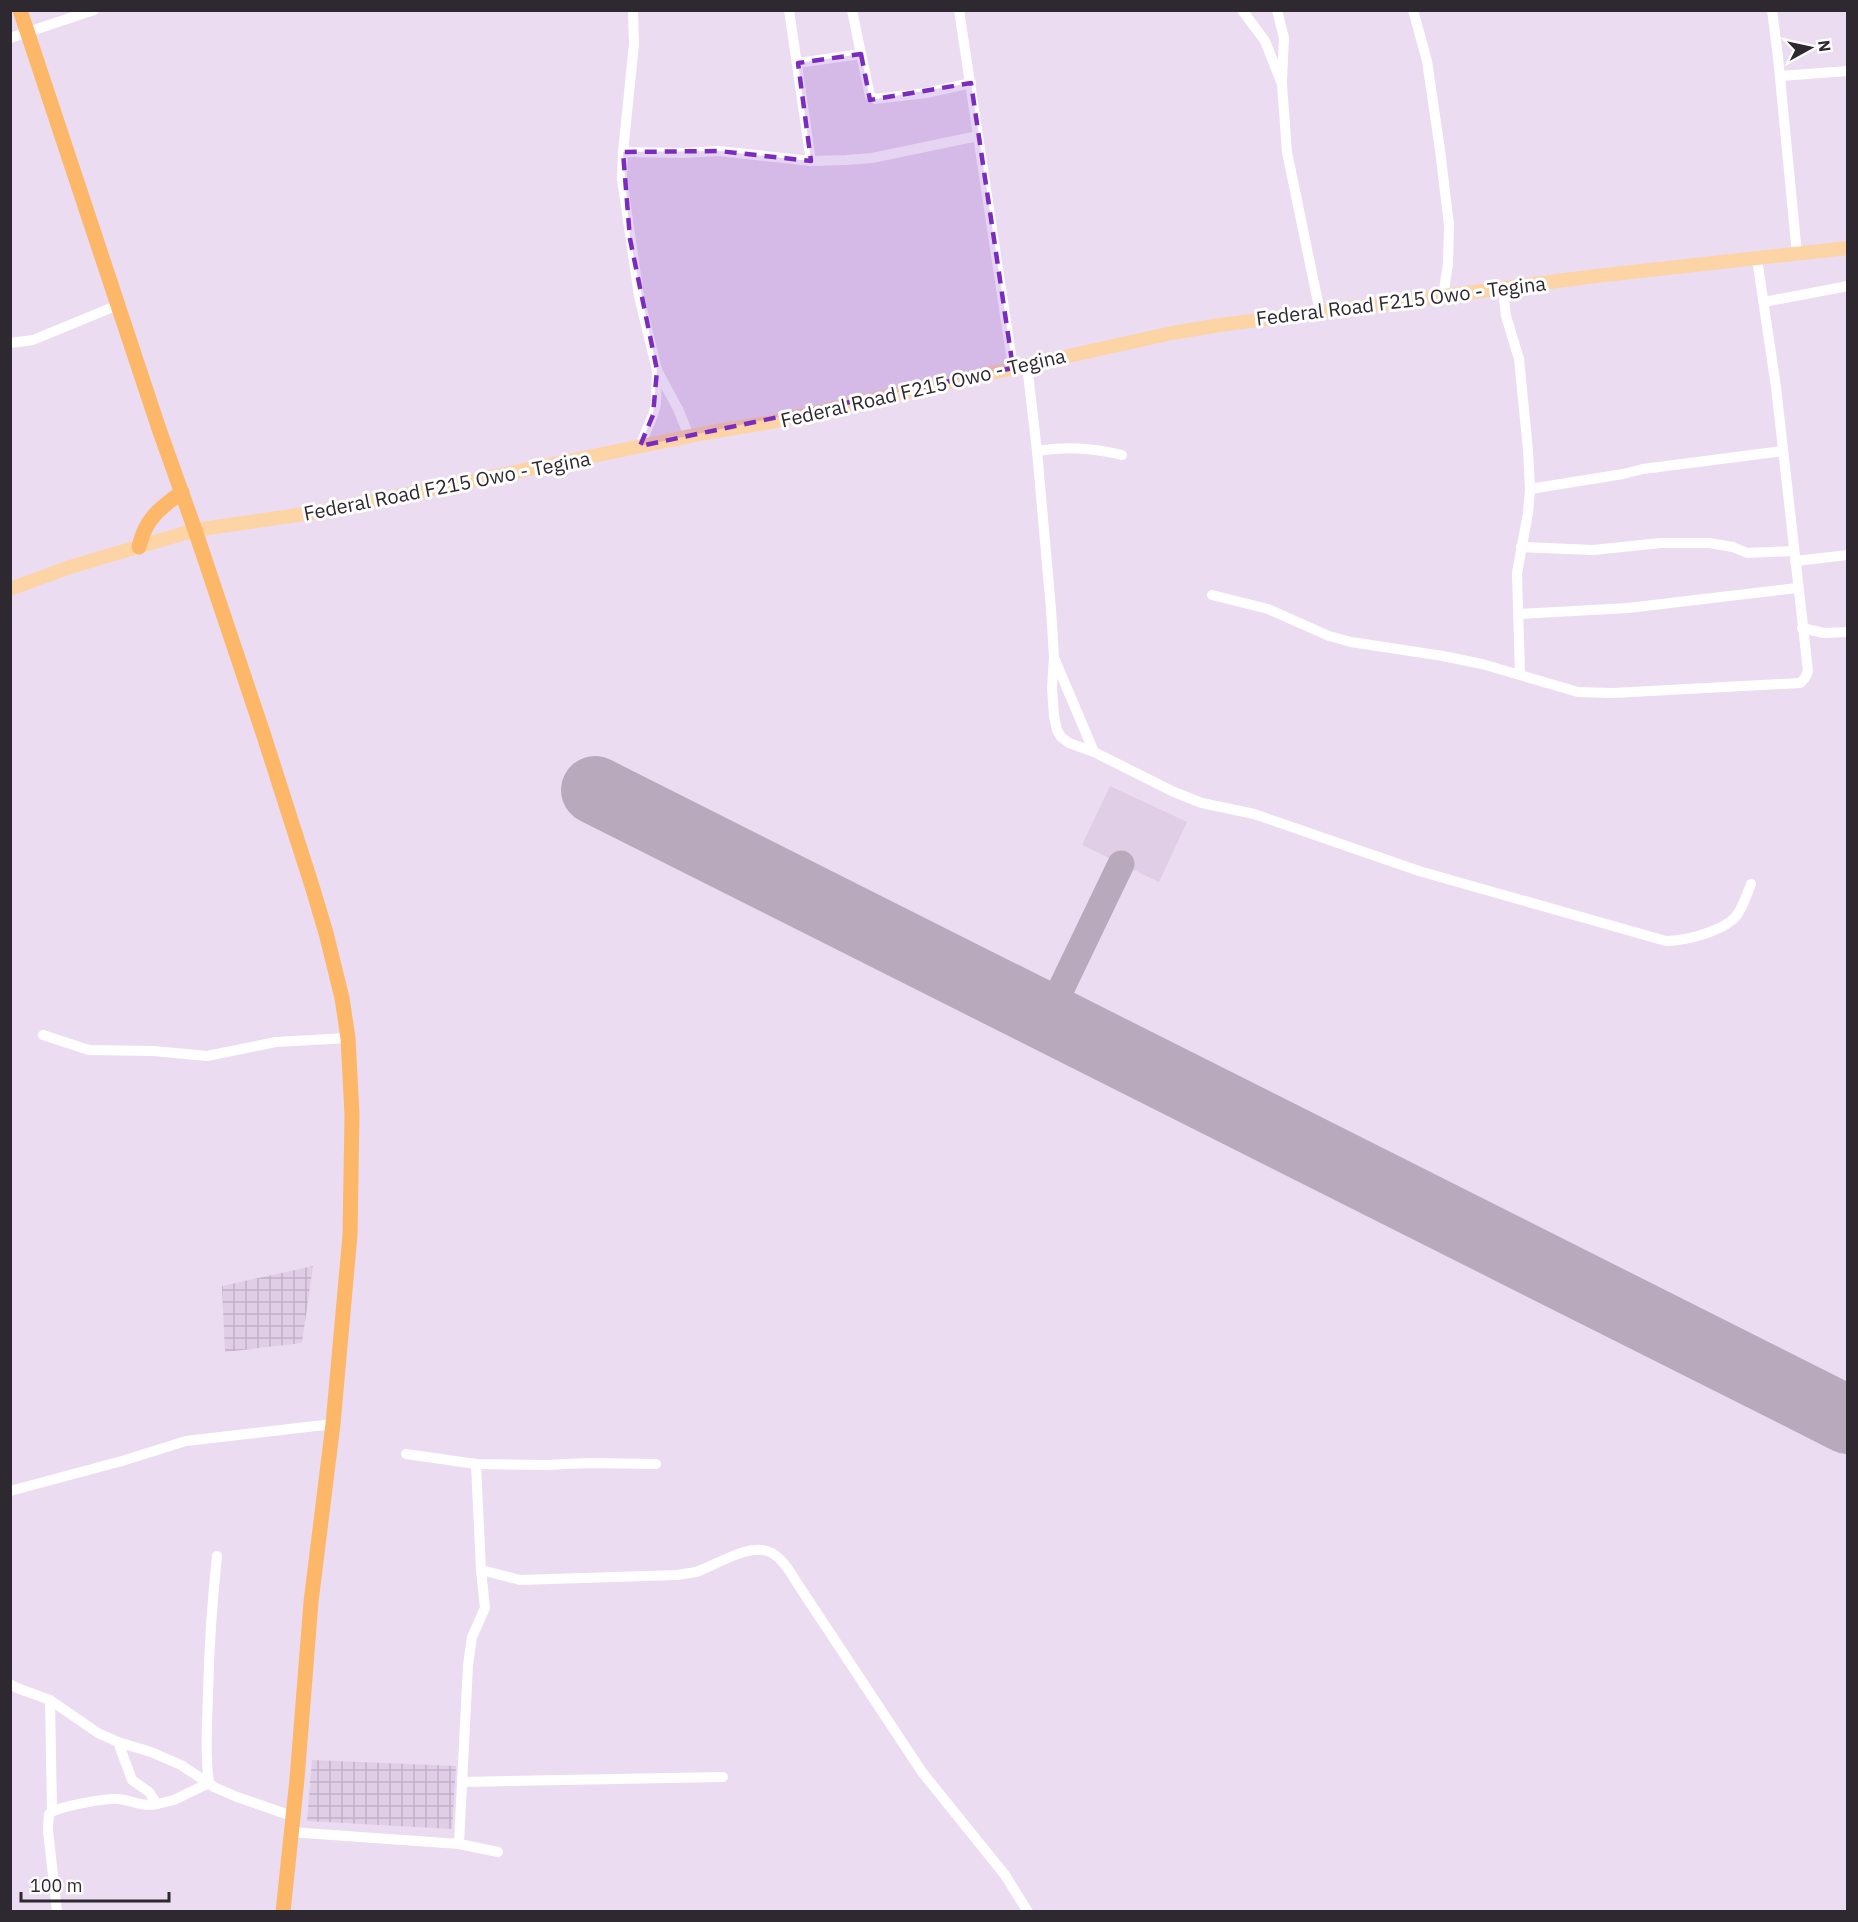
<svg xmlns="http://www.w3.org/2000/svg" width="1858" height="1922" viewBox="0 0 1858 1922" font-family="'IBM Plex Sans',sans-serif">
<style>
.built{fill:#e0cde6}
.industrial{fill:url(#industrial-grid)}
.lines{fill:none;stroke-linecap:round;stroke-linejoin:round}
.taxiway{stroke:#b8aabc;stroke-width:27}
.runway{stroke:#b8aabc;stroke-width:68}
.minor{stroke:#fff;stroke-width:10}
.major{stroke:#fdd4a5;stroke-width:14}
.highway{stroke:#fcb769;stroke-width:15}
.marked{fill:#7b2cbf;fill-opacity:0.2;stroke:#7b2cbf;stroke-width:4.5;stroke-dasharray:12 8;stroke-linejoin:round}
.labels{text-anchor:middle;stroke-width:6;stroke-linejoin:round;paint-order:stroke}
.street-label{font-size:20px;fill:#2e2830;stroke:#fff}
</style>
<defs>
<pattern id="industrial-grid" width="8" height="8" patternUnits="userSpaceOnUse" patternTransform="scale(1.5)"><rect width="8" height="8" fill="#e0cde6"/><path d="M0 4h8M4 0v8" fill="none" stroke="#c0b0c6"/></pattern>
</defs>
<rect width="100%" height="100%" fill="#ecdcf1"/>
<polygon class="built" points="1110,786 1187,822 1159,882 1082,845"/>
<g class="industrial">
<polygon points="313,1266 302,1343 225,1352 222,1286"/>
<polygon points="312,1760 456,1766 452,1829 307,1821"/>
</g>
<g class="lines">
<polyline class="taxiway" points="1047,1018 1121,864"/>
<polyline class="runway" points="595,790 1848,1420"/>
<g class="minor">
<polyline points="633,10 634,44 623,152 622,179 639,296 657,370 656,404 653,415 640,446"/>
<polyline points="789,10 811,161"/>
<polyline points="959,10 1013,368"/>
<polyline points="1242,10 1265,41 1282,84 1287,152 1320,312"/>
<polyline points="1277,10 1284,38 1282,80"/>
<polyline points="1413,10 1427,61 1440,150 1449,225 1448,264 1443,296"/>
<polyline points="1772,10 1778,57 1797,254"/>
<polyline points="10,38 94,10"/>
<polyline points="861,54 870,96 875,99 926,93 971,83"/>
<polyline points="798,63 861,54 852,10"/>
<polyline points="1780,76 1848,71"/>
<polyline points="623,152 684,153 719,151 811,161 846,160 872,158 978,136"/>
<polyline points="1503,289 1506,316 1519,359 1528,450 1530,489 1528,513 1517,573 1520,675"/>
<polyline points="1764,302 1848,286"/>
<polyline points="10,343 33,340 118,305"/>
<path d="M1027 365 1037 451 1051 609 1054 657 1052 688 1054 716 1057 730 1061 737 1069 743 1094 752 1174 792 1202 803 1254 814 1419 871 1666 941C1685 941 1725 931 1737 915 1743 907 1747 894 1751 884"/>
<polyline points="657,370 678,409 689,436"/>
<path d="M1037 451C1066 446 1094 448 1122 455"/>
<polyline points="1530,489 1623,474 1643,469 1783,451"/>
<polyline points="1521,547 1593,550 1661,543 1709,543 1733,547 1747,553 1793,551"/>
<polyline points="1795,561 1848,555"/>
<polyline points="1212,595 1268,609 1329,636 1351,642 1443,656 1482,664 1578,692 1613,693 1800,683 1805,678 1808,671 1776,387 1757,259"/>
<polyline points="1519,614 1628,608 1797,588"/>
<polyline points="1802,628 1824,633 1848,632"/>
<polyline points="1055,660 1094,752"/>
<polyline points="43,1035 89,1050 154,1051 207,1056 276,1042 348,1038"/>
<polyline points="406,1454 476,1464 546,1465 589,1463 656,1464"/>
<polyline points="10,1491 122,1461 186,1441 333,1424"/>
<path d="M481 1570 520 1580 677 1575C683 1574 690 1573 696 1572 717 1565 751 1541 772 1553 784 1560 792 1575 799 1586L922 1772 1005 1875 1028 1912"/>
<polyline points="10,1684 17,1688 50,1700 98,1733 118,1742 151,1752 181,1765 214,1787 237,1797 292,1816"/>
<polyline points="50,1700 52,1811"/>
<path d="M118 1742 132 1780 149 1792 157 1804 174 1800 209 1783C205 1754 207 1725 208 1695 209 1649 212 1603 217 1556"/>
<polyline points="462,1782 723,1777"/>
<polyline points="290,1832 459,1844 498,1852"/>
<polyline points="459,1844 468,1665 472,1637 485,1608 481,1570 476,1464"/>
<path d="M57 1912 48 1830 49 1814C58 1806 107 1798 119 1799 133 1801 143 1807 157 1804"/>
</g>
<polyline class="major" points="10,589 70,567 195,530 325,511 705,433 771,422 1172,333 1220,325 1596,276 1848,248"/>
<g class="highway">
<polyline points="20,10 159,429 195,530 263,733 312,886 326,933 342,998 348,1038 352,1115 350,1235 333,1424 311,1602 297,1779 283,1912"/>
<path d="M139 547C145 519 160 508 182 492"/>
</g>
</g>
<path class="marked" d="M861 54 870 100 971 83 1013 368 640 446 653 415 657 370 630 239 623 152 719 151 811 161 798 63Z"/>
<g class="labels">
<g class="street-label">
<text transform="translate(1401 301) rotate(-7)" y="7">Federal Road F215 Owo - Tegina</text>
<text transform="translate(923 388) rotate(-13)" y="7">Federal Road F215 Owo - Tegina</text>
<text transform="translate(447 486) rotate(-11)" y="7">Federal Road F215 Owo - Tegina</text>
</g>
</g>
<rect width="1858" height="1922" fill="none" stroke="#2e2830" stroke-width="24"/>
<g transform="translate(1810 48) rotate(82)" stroke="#ffffff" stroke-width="4.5" paint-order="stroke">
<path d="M0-4.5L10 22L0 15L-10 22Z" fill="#2e2830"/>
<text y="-9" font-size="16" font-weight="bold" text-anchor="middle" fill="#2e2830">N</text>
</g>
<path d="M21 1892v9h148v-9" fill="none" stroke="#2e2830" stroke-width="3"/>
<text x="30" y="1892" font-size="18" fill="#2e2830" stroke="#ffffff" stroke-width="4.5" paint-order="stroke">100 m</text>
</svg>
